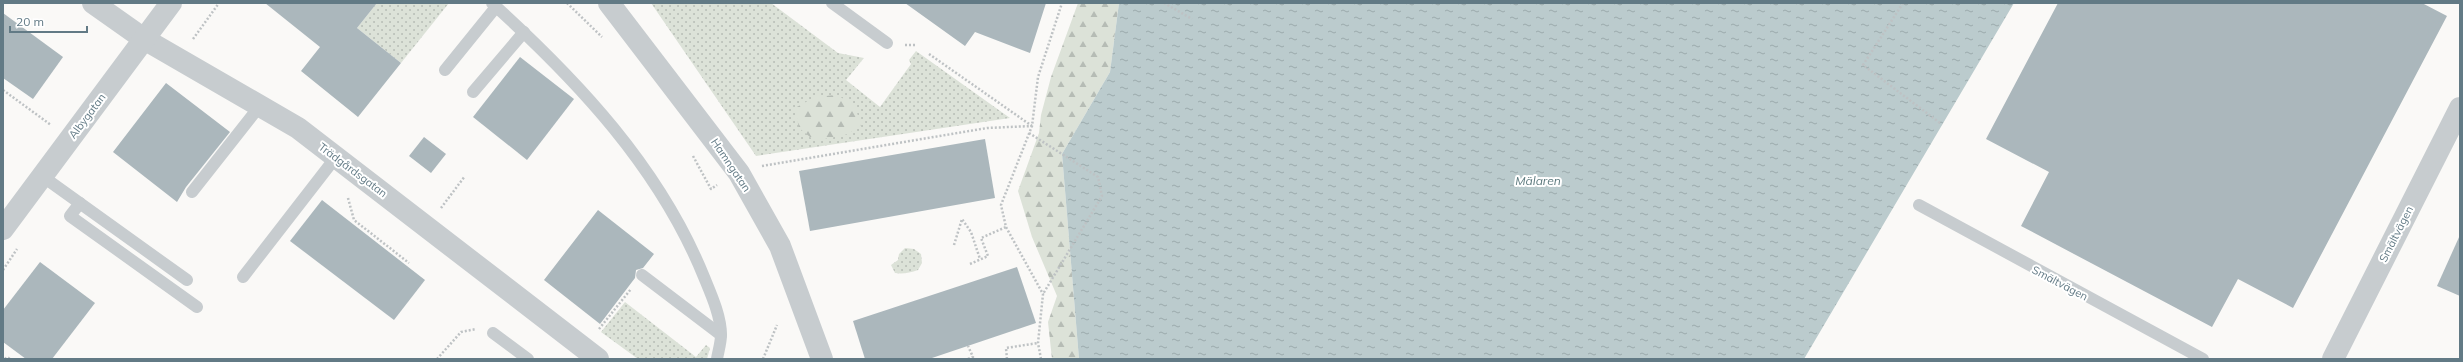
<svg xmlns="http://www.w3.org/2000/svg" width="2463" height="362" viewBox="0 0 2463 362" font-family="Mulish,sans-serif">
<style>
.grass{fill:url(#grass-dots)}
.forest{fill:url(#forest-firs)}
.water{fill:url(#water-ripples)}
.building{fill:#abb7bc}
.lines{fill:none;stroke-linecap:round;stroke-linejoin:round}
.path{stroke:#bec2c4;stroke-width:2.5;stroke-dasharray:2 2;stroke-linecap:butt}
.service{stroke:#c7cccf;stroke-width:12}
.minor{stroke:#c7cccf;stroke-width:22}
.tertiary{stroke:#c7cccf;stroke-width:22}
.labels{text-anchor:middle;stroke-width:4;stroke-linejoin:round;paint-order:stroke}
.street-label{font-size:11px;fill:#627a85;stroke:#fff}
.water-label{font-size:12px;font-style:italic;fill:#5d7a7e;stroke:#fff}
</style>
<defs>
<pattern id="grass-dots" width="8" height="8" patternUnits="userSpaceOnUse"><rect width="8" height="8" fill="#dce2d8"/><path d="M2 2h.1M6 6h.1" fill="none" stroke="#b6bcb5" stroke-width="1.8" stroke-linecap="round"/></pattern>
<pattern id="forest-firs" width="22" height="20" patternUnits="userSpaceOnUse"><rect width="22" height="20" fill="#dce2d8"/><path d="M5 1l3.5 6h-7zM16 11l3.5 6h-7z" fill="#b6bcb5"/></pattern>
<pattern id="water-ripples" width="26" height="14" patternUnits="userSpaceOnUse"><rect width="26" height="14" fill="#bbcbcd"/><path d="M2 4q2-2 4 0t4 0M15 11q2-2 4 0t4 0" fill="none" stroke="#9baaac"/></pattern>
</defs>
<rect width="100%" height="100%" fill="#faf9f7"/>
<g class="grass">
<polygon points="377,3 449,3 401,63 357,28"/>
<polygon points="651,3 771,3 838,53 864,58 846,80 880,107 911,64 909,60 916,51 1010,118 756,156"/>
<path d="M905 248 914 249 921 254 922 263 918 270C910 273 902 274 895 273L891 265 898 260 899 254Z"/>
<polygon points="625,302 696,357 706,345 710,348 707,359 638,359 601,332"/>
</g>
<g class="forest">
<polygon points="1078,3 1119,3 1110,72 1062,154 1079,359 1052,359 1048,322 1057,296 1032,237 1018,191 1039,133 1041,115 1051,77"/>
<polygon points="836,95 854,104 861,125 848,134 815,141 799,128 795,108 815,97"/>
</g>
<polygon class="water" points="1119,3 2014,3 1804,359 1079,359 1062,154 1110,72"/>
<g class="building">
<polygon points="265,3 377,3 357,28 401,63 358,117 301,71 320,47"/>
<polygon points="905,3 1046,3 1030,53 975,32 965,46"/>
<polygon points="2058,3 2422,3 2447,16 2293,308 2238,279 2212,327 2021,226 2049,172 1986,139"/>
<polygon points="3,13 63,57 33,99 3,78"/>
<polygon points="520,57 574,99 527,160 473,117"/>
<polygon points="166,83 230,132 186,187 177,202 113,152"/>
<polygon points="424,137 446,154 431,173 409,156"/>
<polygon points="985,139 995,198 810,231 799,171"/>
<polygon points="322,200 425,280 394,320 290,241"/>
<polygon points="598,210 654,254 643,268 636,270 635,278 600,324 544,280"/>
<polygon points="2460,235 2460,296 2437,286"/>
<polygon points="40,262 95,303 52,359 26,359 3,342 3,310"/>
<polygon points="1017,267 1036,323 929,359 865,359 853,321"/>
</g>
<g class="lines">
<g class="path">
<polyline points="567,3 602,37"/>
<polyline points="1164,3 1192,19"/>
<polyline points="1903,3 1863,65 1940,123"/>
<polyline points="193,39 219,3"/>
<polyline points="905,45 915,45"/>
<polyline points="929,54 1032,126"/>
<polyline points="3,90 51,125"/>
<polyline points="1029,133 1098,177 1102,196 1043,294"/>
<polyline points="693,156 711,189 717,185"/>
<polyline points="762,166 987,128 1032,126"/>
<polyline points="348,198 354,220 409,263"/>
<polyline points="441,208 465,176"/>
<polyline points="954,245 962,219 971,232 980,259"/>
<polyline points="970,264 988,256 981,238 1006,227"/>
<polyline points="3,270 17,249"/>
<polyline points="599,329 631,289"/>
<polyline points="5,359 7,357 10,359"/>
<polyline points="437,359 461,332 476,329"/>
<polyline points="763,359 777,325"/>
<polyline points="968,359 973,357 968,346"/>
<polyline points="1007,359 1006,348 1038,343"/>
<polyline points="1041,359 1038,343 1043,294 1006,227 1001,205 1032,126 1038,77 1062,3"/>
</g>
<g class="service">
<path d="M492 3C578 81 660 168 704 277 711 294 721 316 721 335 721 343 718 352 717 359"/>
<polyline points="832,3 887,43"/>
<polyline points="445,70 496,7"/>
<polyline points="473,92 524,32"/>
<polyline points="42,176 187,280"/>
<polyline points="192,192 259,107"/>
<polyline points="80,203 70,216 197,307"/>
<polyline points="1919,205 2203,359"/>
<polyline points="642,275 721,335"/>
<polyline points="243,277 336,157"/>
<polyline points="493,333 528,359"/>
</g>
<g class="minor">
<polyline points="93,3 144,39 298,128 598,359"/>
<polyline points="3,229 171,3"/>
<polyline points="2333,359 2460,108"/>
</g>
<polyline class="tertiary" points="609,3 739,173 780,246 822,359"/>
</g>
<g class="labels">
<g class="street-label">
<text transform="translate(87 116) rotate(-53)" y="4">Albygatan</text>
<text transform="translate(731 165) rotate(56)" y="4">Hamngatan</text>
<text transform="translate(353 170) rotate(37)" y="4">Trädgårdsgatan</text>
<text transform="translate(2396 234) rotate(-63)" y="4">Smältvägen</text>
<text transform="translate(2060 283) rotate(28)" y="4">Smältvägen</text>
</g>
<g class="water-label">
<text x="1538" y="185">Mälaren</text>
</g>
</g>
<rect width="2463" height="362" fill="none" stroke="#627a85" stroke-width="8"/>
<path d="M10 26v6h77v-6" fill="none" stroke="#627a85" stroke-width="2"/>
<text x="16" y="26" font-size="12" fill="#627a85" stroke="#ffffff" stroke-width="3" paint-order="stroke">20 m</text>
</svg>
